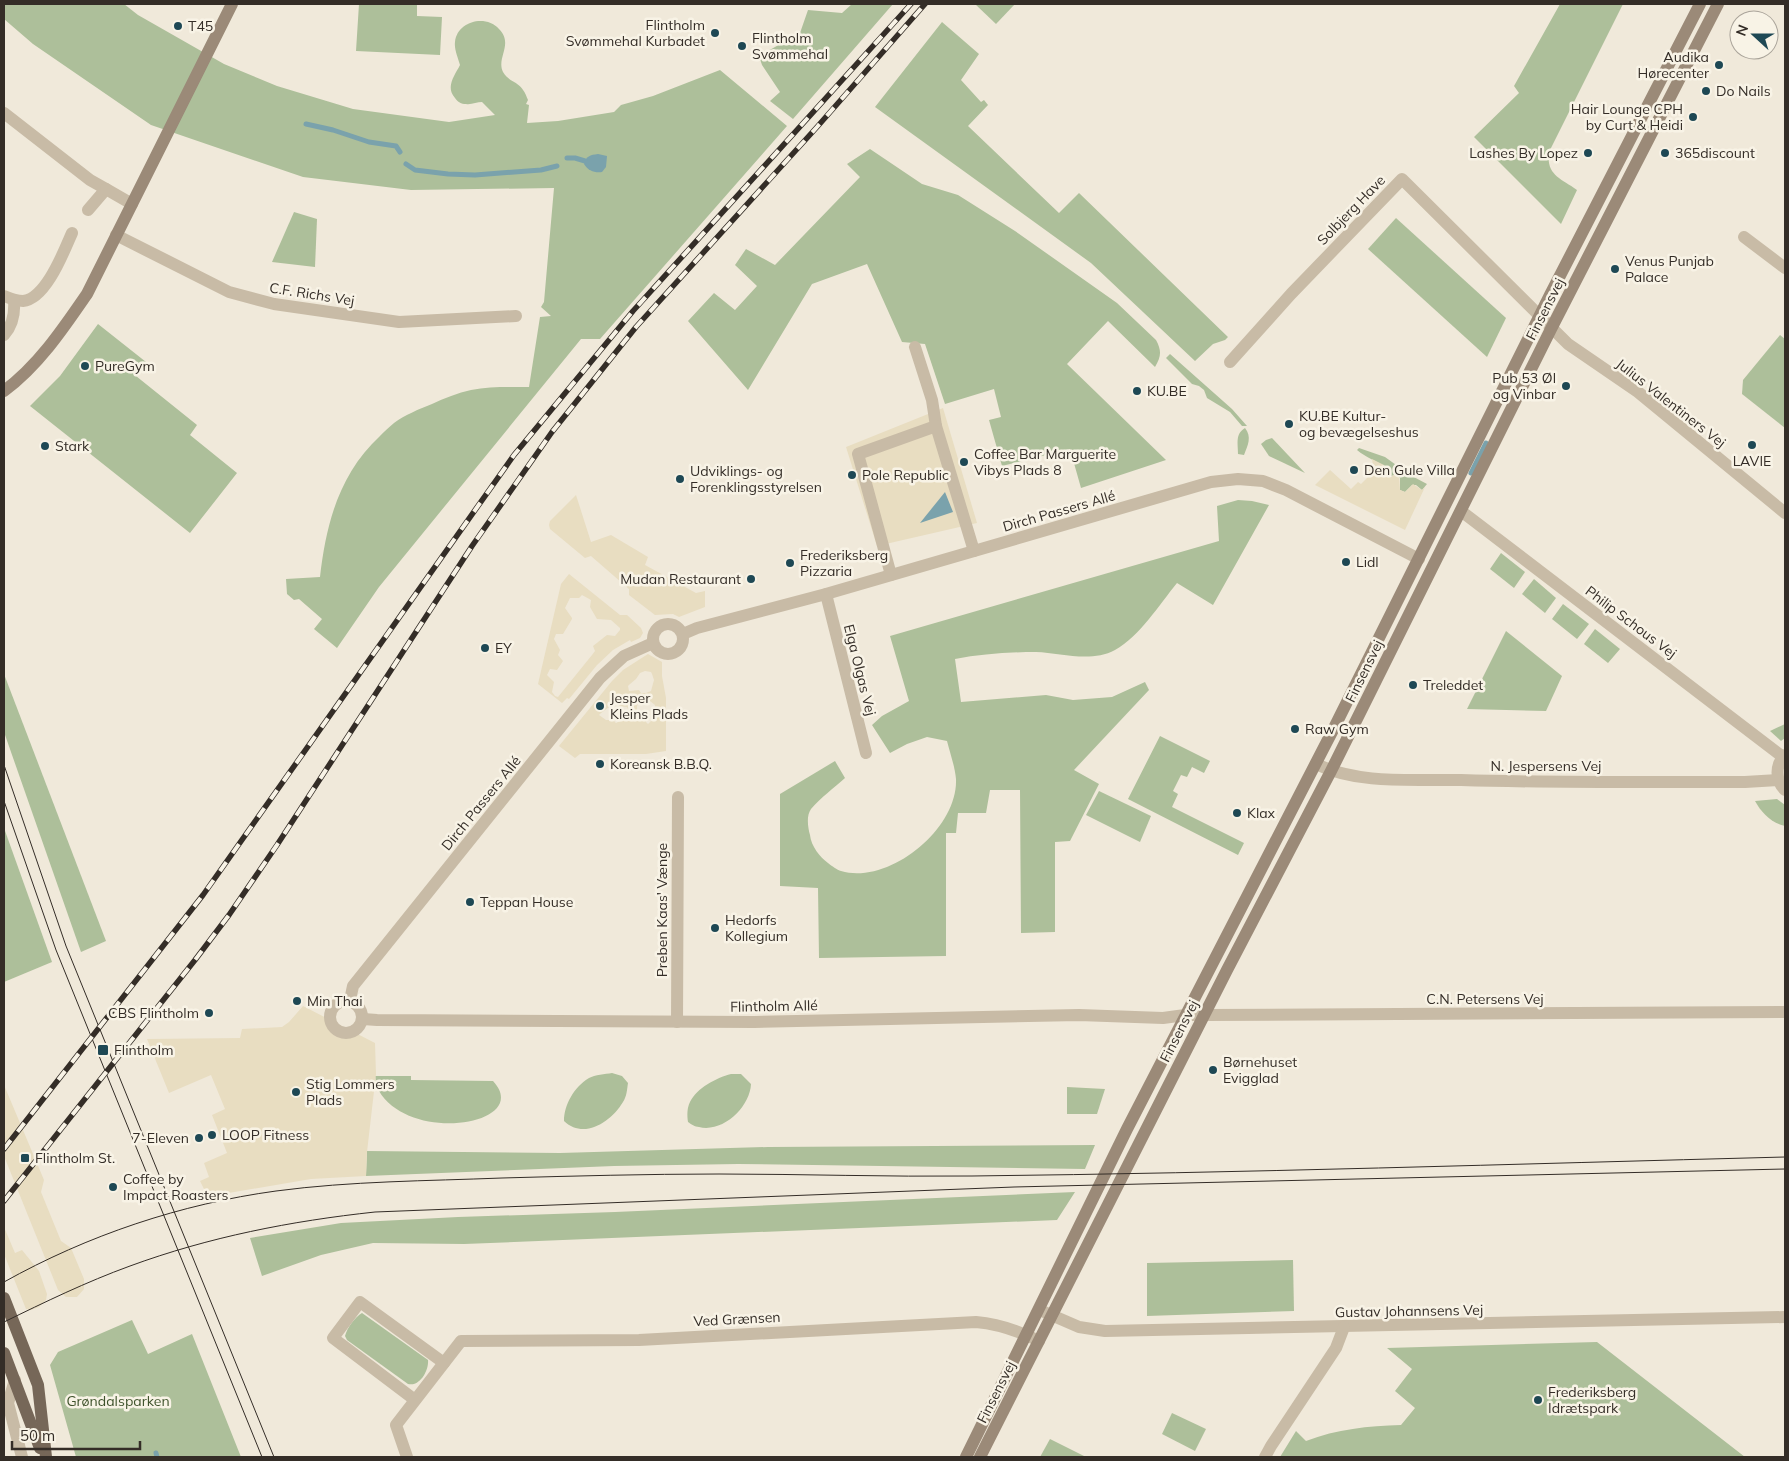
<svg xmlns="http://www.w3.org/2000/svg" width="1789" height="1461" viewBox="0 0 1789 1461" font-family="Mulish,sans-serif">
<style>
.green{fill:#adbf9a}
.plaza{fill:#e8ddc1;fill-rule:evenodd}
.water{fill:#7aa2ac}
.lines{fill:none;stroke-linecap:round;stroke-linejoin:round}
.stream{stroke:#7aa2ac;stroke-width:5}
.street{stroke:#c8bba6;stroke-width:12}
.secondary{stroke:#9b8a78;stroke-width:12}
.primary{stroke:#766758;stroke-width:12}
.tram{stroke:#342d27;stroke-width:1}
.rail-casing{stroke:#342d27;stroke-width:5.5}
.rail{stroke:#f8f3e6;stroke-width:4;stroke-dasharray:11;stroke-linecap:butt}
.poi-dot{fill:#1e4854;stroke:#f8f3e6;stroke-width:2}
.labels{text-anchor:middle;stroke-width:5;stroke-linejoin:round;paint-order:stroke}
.poi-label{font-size:14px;fill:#342d27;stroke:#f8f3e6;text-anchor:start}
.street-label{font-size:14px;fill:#342d27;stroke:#f8f3e6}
.park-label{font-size:14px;fill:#3e522b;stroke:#f8f3e6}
</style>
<rect width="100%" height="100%" fill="#f0e9da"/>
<g class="green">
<path d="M4 4H124L138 15 224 64 277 86 353 109 449 122 495 115 482 102C477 102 471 105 466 104 461 104 458 102 455 98 445 87 455 75 460 65 458 58 454 49 455 42 457 21 486 14 499 29 514 44 496 58 503 72 511 85 521 79 528 100L526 104 529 105 527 123 558 121 614 112 621 105 653 96 720 70 787 126 600 339H581L379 587 337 648 314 629 322 619 299 599 294 600 287 594 286 579 320 577C326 524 339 474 380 436 384 432 389 427 394 423 405 415 419 409 432 404 444 398 458 393 471 390 490 386 510 387 529 387L540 317 551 316 541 307 544 302 554 188 411 190 303 177 151 125 33 44 4 19Z"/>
<polygon points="359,4 417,4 417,16 442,17 440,55 356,51"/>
<polygon points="852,4 893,4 793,119 770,101 780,92 762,65 759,56 800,33 808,10 842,13"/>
<polygon points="975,4 1015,4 996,24"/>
<path d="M1560 4H1623L1549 152C1546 175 1560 178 1577 190L1561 224 1474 137 1519 93 1514 86Z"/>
<polygon points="942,22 979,54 961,80 981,102 984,100 988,105 968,126 1059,213 1079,193 1228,337 1225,340 1213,344 1195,361 1091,263 875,107"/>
<path d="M870 149 922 184 958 195 1015 231 1117 303 1156 340C1162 351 1161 357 1155 367L1108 321 1067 364 1166 460 1081 488 1070 449 1002 466 989 420 1001 417 994 389 945 404 925 344 902 342 867 264 812 284 748 390 688 321 714 293 735 310 757 286 735 265 746 249 775 265 860 177 847 164Z"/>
<polygon points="294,212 317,219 315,267 272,262"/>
<polygon points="1396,218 1506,318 1487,357 1368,249"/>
<polygon points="98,324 146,362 136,376 197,425 190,435 237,473 190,533 30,406 60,376"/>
<polygon points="1780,335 1785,339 1785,428 1742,394 1743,380"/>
<polygon points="1170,354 1232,409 1247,426 1242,426 1230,412 1207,398 1204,390 1199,386 1192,384 1166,358"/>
<path d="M1245 428C1252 437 1248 445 1244 455L1238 454C1238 443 1235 434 1245 428Z"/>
<polygon points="1272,438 1305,473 1269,456 1261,444 1266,440"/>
<path d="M1359 448 1385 457 1410 475 1427 484 1422 490 1416 485H1412L1405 492 1400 490V478L1394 475 1388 477 1386 475V469C1377 460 1366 458 1357 450Z"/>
<path d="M1238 500 1252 501 1269 505 1213 605 1177 583C1159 605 1140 636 1115 650 1091 663 1061 653 1036 652 1009 652 981 654 955 659L961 702 1046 695 1073 700 1112 697 1145 682 1149 690 1074 770 1099 784 1070 841 1055 842V932L1021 933 1020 790H990L986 813H958L956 833H946V956L819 958 818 888 780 886V794L835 761 845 778C834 788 820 798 811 809 806 816 808 828 810 835 811 846 820 857 828 863 832 866 837 870 841 871 889 885 958 829 956 779 955 767 950 753 947 741L927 737 907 744 890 753 872 725 882 716 909 701 890 636 1219 541 1217 506Z"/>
<polygon points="1501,553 1525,572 1514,588 1490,569"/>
<polygon points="1534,579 1556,598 1545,613 1522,594"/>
<polygon points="1563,604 1589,624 1577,639 1552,619"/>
<polygon points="1595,629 1620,649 1608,663 1584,644"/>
<polygon points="1506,631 1562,676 1546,711 1467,709"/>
<polygon points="4,674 106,941 81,952 4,732"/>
<polygon points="1785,724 1785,738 1781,741 1770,731"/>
<polygon points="1160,736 1210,761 1204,773 1192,767 1187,777 1181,775 1173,791 1178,794 1172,807 1244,843 1238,855 1128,799"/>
<polygon points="1099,791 1151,816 1140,842 1086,815"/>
<path d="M1777 799 1785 805V826C1771 823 1761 812 1755 801Z"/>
<polygon points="4,828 52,962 4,982"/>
<path d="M612 1073 622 1076 628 1083C627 1089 627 1096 623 1102 611 1122 584 1140 564 1121 564 1105 574 1087 589 1078 595 1075 605 1074 612 1073Z"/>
<path d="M731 1074H741L751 1084C750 1107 723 1133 699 1127 695 1127 691 1124 688 1122 687 1115 687 1108 690 1102 697 1088 716 1078 731 1074Z"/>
<path d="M375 1076H411V1080L493 1081C533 1124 411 1145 379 1091 376 1087 376 1080 375 1076Z"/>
<polygon points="1067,1087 1105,1089 1097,1114 1067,1114"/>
<polygon points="1095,1145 1085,1169 738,1164 614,1166 366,1176 367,1151 560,1153 768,1147"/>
<polygon points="1075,1192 1057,1220 464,1244 373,1243 321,1255 262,1276 250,1238 341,1223 458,1217 615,1212"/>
<polygon points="1293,1260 1294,1311 1147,1316 1147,1263"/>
<path d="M362 1313 428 1360C429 1370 420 1387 408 1384L347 1340 345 1336C347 1328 355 1317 362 1313Z"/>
<polygon points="132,1320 148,1354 192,1334 241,1457 76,1457 50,1365 58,1352"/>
<path d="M1597 1342 1745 1457H1280L1296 1431 1306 1441C1337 1429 1368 1426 1401 1425L1415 1408 1395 1391 1412 1369 1387 1348Z"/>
<polygon points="1172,1413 1206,1429 1195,1451 1162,1434"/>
<polygon points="1050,1439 1086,1457 1040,1457"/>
</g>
<g class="plaza">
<polygon points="943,408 977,523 877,546 846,447"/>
<polygon points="1372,459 1384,465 1386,469 1386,475 1388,477 1391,477 1395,474 1399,475 1400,490 1405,492 1413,484 1422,490 1425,487 1405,530 1315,485 1330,470 1351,489 1358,482 1361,484 1369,476 1366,473 1373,466"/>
<polygon points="576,495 591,542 611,535 648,557 645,565 696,593 705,591 705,607 679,617 673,614 655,615 629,595 629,589 591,556 585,558 550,529 549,525 550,521"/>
<path d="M569 574 620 615H627L641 628 643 633 640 638 631 642 630 640 613 650 597 665 569 699 567 698 562 703 538 684 561 584ZM582 595 591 600 590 607 597 619 611 620 620 628V630L615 636 607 635 593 646 595 651 592 655 558 697 555 696 552 692 554 682 547 675 550 669 557 670 563 661 558 655 560 650 554 639 556 634H563L572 619V618L565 608 570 598H579Z"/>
<path d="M648 654 662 662V676L666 698V751L646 754H580L575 758 559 746 612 681 623 670ZM645 671 651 672 652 674 654 680 651 691 646 693H641L639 690 629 691 628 686 630 684 636 679 640 673ZM616 695 619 698V706L627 707 629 711 628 717 616 723 613 720H606L599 715 601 713 609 707 611 698ZM650 701 655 705 654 718 648 724 646 722 644 717 637 711V706L638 704 646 705Z"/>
<polygon points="303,1006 375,1043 376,1074 367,1152 366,1176 311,1179 217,1195 216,1193 207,1195 200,1181 209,1177 204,1163 227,1153 212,1115 225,1109 211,1075 169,1093 147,1039 240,1038 242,1029 282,1027 289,1022"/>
<polygon points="4,1085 44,1180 41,1192 61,1241 71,1248 84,1279 84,1289 77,1297 66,1297 58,1290 4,1156"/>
<polygon points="4,1227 15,1253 22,1250 39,1271 47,1294 46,1300 39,1307 31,1310 26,1309 4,1254"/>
</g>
<g class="water">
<path d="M598 154 607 156 606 167 602 172C595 173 588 171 584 164 586 156 590 155 598 154Z"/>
<polygon points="945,492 953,512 920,523"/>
</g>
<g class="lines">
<g class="stream">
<polyline points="306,124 333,130 369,142 396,146 400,152"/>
<polyline points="567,158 575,158 585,161"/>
<polyline points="406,164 415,170 448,174 475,175 541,170 557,166"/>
<polyline points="1471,473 1486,443"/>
<polyline points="156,1453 157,1457"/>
</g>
<g class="street">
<polyline points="4,113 90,180 106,189 88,210"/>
<polyline points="106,189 132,204"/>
<polyline points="116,235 229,292 274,304 399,322 516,316"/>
<polyline points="1744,237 1785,268"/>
<path d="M4 296C9 298 17 301 23 301 46 299 64 251 72 233"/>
<path d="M4 335C13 325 15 313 14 300"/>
<polyline points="915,347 932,400 936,426"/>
<polyline points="1230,362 1291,294 1402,179 1568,344 1638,392 1785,513"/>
<polyline points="1461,511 1783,757"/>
<polyline points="891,575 858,454 936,426 974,551"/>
<polyline points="826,594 866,753"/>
<circle cx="668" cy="639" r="15"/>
<polyline points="683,634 697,628 826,594 1211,482 1238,479 1263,481 1286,490 1419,559"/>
<path d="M1785 755C1775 765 1775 780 1785 790"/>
<path d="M1316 764C1360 785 1413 779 1461 780 1555 783 1650 782 1745 782L1778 780"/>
<polyline points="350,1000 353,986 600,678 624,656 653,643"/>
<circle cx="346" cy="1017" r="16"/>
<polyline points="363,1019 377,1020 754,1022 1079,1015 1163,1018 1185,1015 1204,1015 1785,1012"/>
<polyline points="677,1022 678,797"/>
<polyline points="1042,1311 1079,1327 1105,1331 1785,1317"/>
<polyline points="15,1380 8,1403 22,1457"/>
<polyline points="415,1400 333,1338 360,1302 444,1363"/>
<path d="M407 1457 396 1425 461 1341 639 1340 976 1322C998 1324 1019 1331 1039 1341"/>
<polyline points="1265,1457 1271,1446 1336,1348 1344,1327"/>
</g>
<g class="secondary">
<path d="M4 391C38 366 63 329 87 294L232 4"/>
<polyline points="966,1457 1127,1129 1334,728 1550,295 1700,4"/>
<polyline points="980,1457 1227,970 1331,771 1551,329 1718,4"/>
</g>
<g class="primary">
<polyline points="4,1298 38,1385 46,1457"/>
<polyline points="4,1353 40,1448"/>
</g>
<g class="tram">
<polyline points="4,765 66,946 274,1457"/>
<polyline points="4,801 56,950 262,1457"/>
<path d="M4 1282C88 1235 181 1204 276 1191 351 1181 427 1181 502 1178 574 1176 646 1174 719 1174 803 1174 887 1177 972 1176 1243 1173 1514 1164 1785 1157"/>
<path d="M4 1322C45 1302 86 1282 130 1266 209 1237 291 1221 375 1212L1014 1187 1785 1169"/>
</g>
<defs>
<g id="rail">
<polyline points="4,1149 203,895 514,455 633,311 911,4"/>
<polyline points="4,1201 195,960 229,915 277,845 472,546 552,432 636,327 817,127 925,4"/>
</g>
</defs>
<use href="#rail" class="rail-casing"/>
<use href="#rail" class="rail"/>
</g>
<g class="poi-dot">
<circle cx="178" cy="26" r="5"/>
<circle cx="715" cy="33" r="5"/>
<circle cx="742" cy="46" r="5"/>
<circle cx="1719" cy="65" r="5"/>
<circle cx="1706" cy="91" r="5"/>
<circle cx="1693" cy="117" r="5"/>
<circle cx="1588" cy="153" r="5"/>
<circle cx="1665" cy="153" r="5"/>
<circle cx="1615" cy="269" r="5"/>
<circle cx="85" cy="366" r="5"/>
<circle cx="1566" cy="386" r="5"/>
<circle cx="1137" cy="391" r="5"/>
<circle cx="1289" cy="424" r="5"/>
<circle cx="1752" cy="445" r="5"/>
<circle cx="45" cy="446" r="5"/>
<circle cx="964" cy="462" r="5"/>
<circle cx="1354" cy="470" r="5"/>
<circle cx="852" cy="475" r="5"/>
<circle cx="680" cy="479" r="5"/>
<circle cx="1346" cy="562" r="5"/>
<circle cx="790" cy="563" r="5"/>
<circle cx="751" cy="579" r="5"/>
<circle cx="485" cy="648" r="5"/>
<circle cx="1413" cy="685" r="5"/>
<circle cx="600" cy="706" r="5"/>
<circle cx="1295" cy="729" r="5"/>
<circle cx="600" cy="764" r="5"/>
<circle cx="1237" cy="813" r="5"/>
<circle cx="470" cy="902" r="5"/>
<circle cx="715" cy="928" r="5"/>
<circle cx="297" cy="1001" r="5"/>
<circle cx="209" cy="1013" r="5"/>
<rect x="97" y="1044" width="12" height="12" rx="2.5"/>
<circle cx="1213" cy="1070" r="5"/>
<circle cx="296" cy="1092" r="5"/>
<circle cx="212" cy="1135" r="5"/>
<circle cx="199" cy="1138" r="5"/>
<rect x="20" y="1153" width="10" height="10" rx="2.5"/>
<circle cx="113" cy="1187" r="5"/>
<circle cx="1538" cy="1400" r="5"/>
</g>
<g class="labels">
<g class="poi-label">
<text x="705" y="30" text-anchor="end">Flintholm<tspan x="705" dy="16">Svømmehal Kurbadet</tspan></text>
<text x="188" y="31">T45</text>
<text x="752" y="43">Flintholm<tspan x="752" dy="16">Svømmehal</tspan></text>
<text x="1709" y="62" text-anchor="end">Audika<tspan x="1709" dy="16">Hørecenter</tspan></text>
<text x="1716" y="96">Do Nails</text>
<text x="1683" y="114" text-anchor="end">Hair Lounge CPH<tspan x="1683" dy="16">by Curt &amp; Heidi</tspan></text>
<text x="1578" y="158" text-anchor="end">Lashes By Lopez</text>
<text x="1675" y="158">365discount</text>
<text x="1625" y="266">Venus Punjab<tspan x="1625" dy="16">Palace</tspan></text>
<text x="95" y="371">PureGym</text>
<text x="1556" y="383" text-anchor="end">Pub 53 Øl<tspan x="1556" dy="16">og Vinbar</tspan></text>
<text x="1147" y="396">KU.BE</text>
<text x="1299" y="421">KU.BE Kultur-<tspan x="1299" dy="16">og bevægelseshus</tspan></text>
<text x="55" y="451">Stark</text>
<text x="974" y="459">Coffee Bar Marguerite<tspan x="974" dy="16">Vibys Plads 8</tspan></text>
<text x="1752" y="466" text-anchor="middle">LAVIE</text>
<text x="1364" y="475">Den Gule Villa</text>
<text x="690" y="476">Udviklings- og<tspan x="690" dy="16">Forenklingsstyrelsen</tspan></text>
<text x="862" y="480">Pole Republic</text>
<text x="800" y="560">Frederiksberg<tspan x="800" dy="16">Pizzaria</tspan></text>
<text x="1356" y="567">Lidl</text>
<text x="741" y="584" text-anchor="end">Mudan Restaurant</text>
<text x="495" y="653">EY</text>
<text x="1423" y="690">Treleddet</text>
<text x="610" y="703">Jesper<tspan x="610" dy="16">Kleins Plads</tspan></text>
<text x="1305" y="734">Raw Gym</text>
<text x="610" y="769">Koreansk B.B.Q.</text>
<text x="1247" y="818">Klax</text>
<text x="480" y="907">Teppan House</text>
<text x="725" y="925">Hedorfs<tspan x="725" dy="16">Kollegium</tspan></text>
<text x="307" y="1006">Min Thai</text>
<text x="199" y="1018" text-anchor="end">CBS Flintholm</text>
<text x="114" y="1055">Flintholm</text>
<text x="1223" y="1067">Børnehuset<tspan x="1223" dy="16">Evigglad</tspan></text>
<text x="306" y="1089">Stig Lommers<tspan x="306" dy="16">Plads</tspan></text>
<text x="222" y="1140">LOOP Fitness</text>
<text x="189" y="1143" text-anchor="end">7-Eleven</text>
<text x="35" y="1163">Flintholm St.</text>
<text x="123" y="1184">Coffee by<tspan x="123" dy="16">Impact Roasters</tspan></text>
<text x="1548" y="1397">Frederiksberg<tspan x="1548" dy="16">Idrætspark</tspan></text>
</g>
<g class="street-label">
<text transform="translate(1351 210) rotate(-46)" y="5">Solbjerg Have</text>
<text transform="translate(312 294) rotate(9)" y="5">C.F. Richs Vej</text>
<text transform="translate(1545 309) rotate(-63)" y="5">Finsensvej</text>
<text transform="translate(1671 403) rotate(38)" y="5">Julius Valentiners Vej</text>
<text transform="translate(1059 511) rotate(-16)" y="5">Dirch Passers Allé</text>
<text transform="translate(1631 622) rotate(37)" y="5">Philip Schous Vej</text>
<text transform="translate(860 670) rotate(76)" y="5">Elga Olgas Vej</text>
<text transform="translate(1364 671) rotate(-64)" y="5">Finsensvej</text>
<text x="1546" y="771">N. Jespersens Vej</text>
<text transform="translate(481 803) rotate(-51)" y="5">Dirch Passers Allé</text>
<text transform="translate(662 910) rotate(-90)" y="5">Preben Kaas' Vænge</text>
<text x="1485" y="1004">C.N. Petersens Vej</text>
<text transform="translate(774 1006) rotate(-1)" y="5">Flintholm Allé</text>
<text transform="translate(1179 1031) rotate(-63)" y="5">Finsensvej</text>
<text transform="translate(1409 1311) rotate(-1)" y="5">Gustav Johannsens Vej</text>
<text transform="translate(737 1319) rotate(-3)" y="5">Ved Grænsen</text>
<text transform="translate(996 1392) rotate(-63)" y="5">Finsensvej</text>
</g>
<g class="park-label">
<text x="118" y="1406">Grøndalsparken</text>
</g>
</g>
<rect width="1789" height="1461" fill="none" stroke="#342d27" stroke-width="10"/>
<g transform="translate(1754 35) rotate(291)"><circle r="24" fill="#f8f3e6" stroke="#aaa49a"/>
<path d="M0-4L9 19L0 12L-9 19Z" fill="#1e4854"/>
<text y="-8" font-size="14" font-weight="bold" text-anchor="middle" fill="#342d27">N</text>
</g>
<path d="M12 1441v8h128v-8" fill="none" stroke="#342d27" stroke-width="2.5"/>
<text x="20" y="1441" font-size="15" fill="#342d27" stroke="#f8f3e6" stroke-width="4" paint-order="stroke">50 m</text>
</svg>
